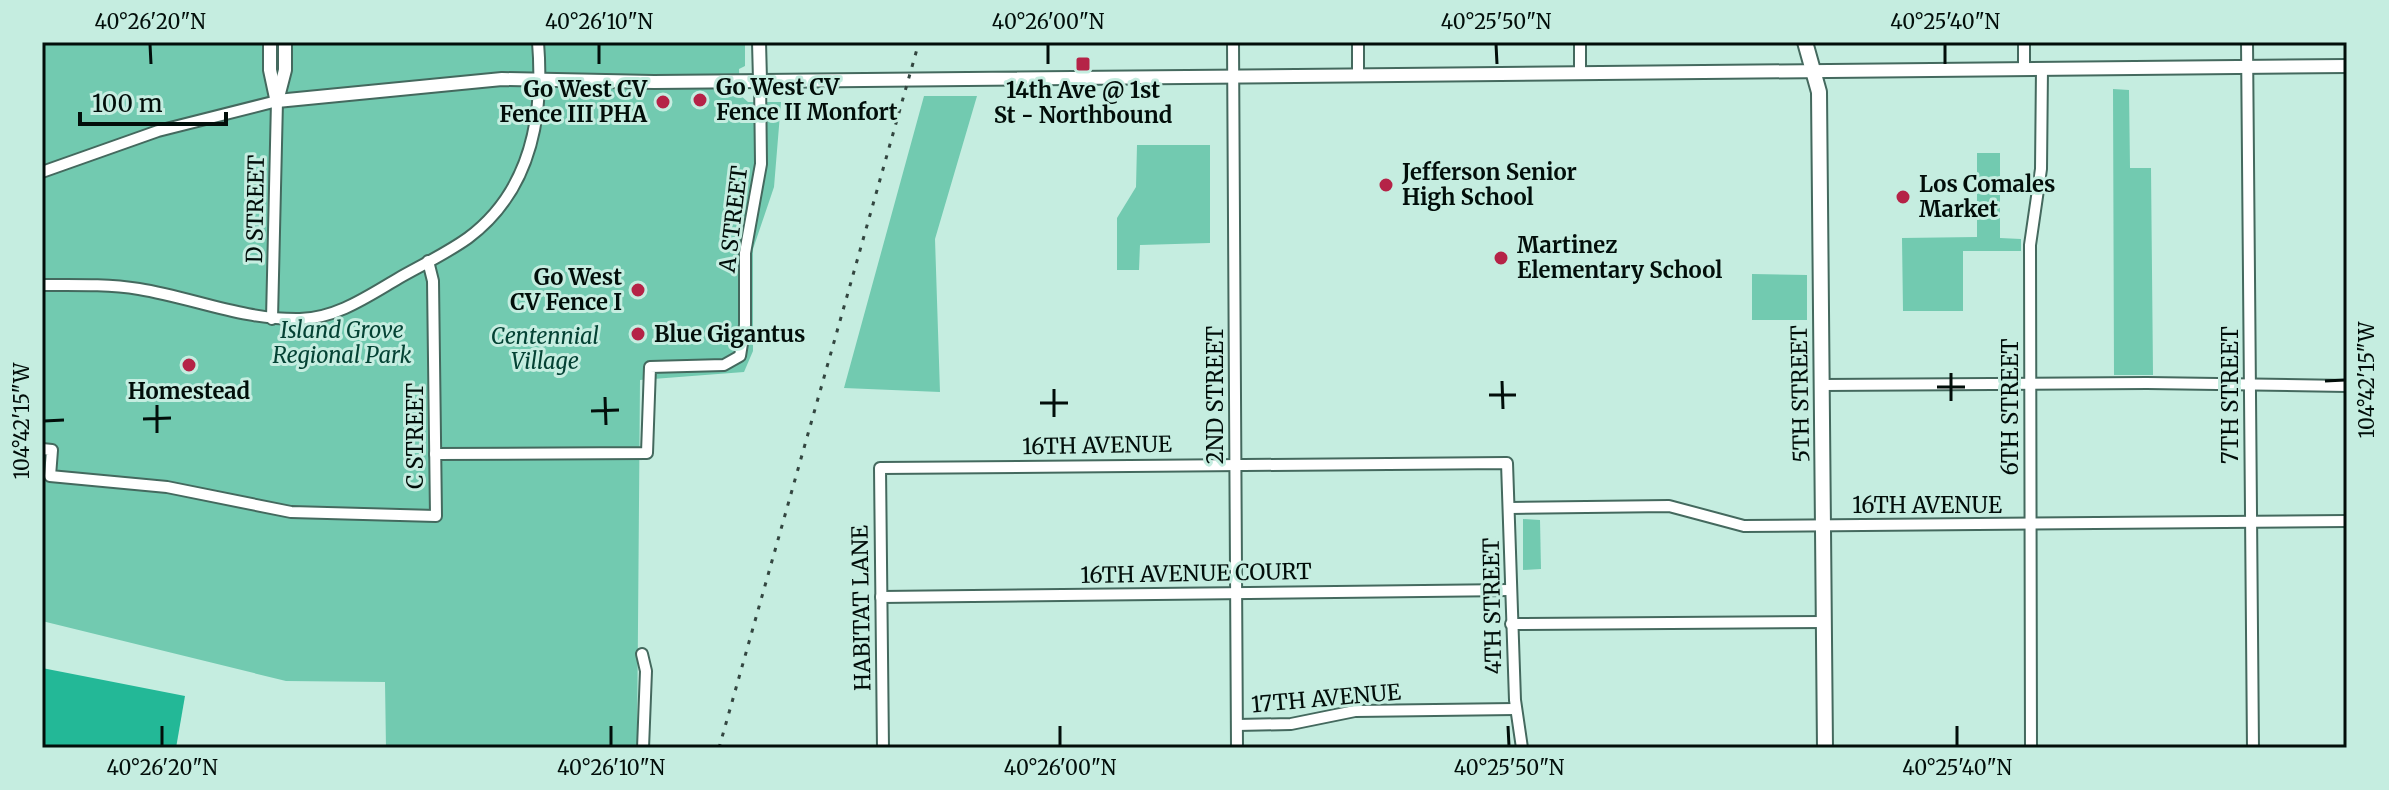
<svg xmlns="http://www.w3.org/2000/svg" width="2389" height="790" viewBox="0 0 2389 790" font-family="Merriweather,serif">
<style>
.green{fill:#72cab0}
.water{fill:#23b897}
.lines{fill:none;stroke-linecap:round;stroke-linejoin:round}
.minor-casing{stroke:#44695e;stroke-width:14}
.tertiary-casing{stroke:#44695e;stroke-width:16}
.secondary-casing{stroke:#44695e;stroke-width:18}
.minor{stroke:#fff;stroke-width:10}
.tertiary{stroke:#fff;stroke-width:12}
.secondary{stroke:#fff;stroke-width:14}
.rail{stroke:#334640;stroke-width:3;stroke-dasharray:4 8;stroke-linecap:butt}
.ticks{fill:none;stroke:#020e0a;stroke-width:3}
.poi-dot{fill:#b52347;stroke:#c5ede0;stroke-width:3}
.labels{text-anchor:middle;stroke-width:6;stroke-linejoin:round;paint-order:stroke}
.poi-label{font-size:22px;font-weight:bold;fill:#020e0a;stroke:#c5ede0;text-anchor:start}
.street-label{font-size:22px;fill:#020e0a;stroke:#c5ede0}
.park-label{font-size:22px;font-style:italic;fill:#044234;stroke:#c5ede0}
.neatline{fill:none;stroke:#020e0a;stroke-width:3}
.ticks-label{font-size:20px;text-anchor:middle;fill:#020e0a}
</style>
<rect width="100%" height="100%" fill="#c5ede0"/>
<g class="green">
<polygon points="42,42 745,42 745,66 739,69 740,95 748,102 781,102 774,187 753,249 753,351 744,372 640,380 637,748 386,748 385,682 286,681 42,621"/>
<polygon points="2113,89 2129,90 2130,168 2151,168 2153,375 2114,375"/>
<polygon points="924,96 977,96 935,239 940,392 844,388"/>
<polygon points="1137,145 1210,145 1210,243 1140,245 1139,270 1117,270 1117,218 1136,187"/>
<polygon points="1977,153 2000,153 2000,238 2021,239 2021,251 1963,251 1963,311 1903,311 1902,238 1977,237"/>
<polygon points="1752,274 1807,275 1807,320 1752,320"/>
<polygon points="1523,519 1540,520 1541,569 1523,570"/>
</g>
<polygon class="water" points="42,668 185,696 176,748 42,748"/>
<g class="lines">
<defs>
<g id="minor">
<polyline points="1233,42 1237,748"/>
<polyline points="1358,42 1358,75"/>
<polyline points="1580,42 1580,73"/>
<polyline points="2024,42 2024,68"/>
<polyline points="2247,42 2253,748"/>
<polyline points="42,172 158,131 277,101 272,319"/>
<path d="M42 285C74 285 107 284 139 289 194 298 243 320 300 319 337 318 368 296 399 278 422 265 447 253 468 238 531 191 544 115 538 42"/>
<polyline points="1822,385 2147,383 2347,386"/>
<polyline points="42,449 52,450 50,476 167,487 291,512 436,516 433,281 428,261"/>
<polyline points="435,454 647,453 650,367 724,365 740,356 745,325 745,253 761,164 760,80"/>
<polyline points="1510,508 1669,506 1744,526 2347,521"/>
<polyline points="881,597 1511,590"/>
<polyline points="1511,624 1824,622"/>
<polyline points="642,654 646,671 643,748"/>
<polyline points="1237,725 1291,724 1355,711 1515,709"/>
<polyline points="883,748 880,468 1507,463 1515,700 1522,748"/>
<polyline points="2031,748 2030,245 2041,169 2042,68"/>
</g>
<g id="tertiary">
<polyline points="270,42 270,70 276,98"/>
<polyline points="759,42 760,80"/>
<polyline points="277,101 502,79 654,82 2347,66"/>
<polyline points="277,101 285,70 285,42"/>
</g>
<polyline id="secondary" points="1805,42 1819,92 1825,748"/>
</defs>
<use href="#minor" class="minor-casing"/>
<use href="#tertiary" class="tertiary-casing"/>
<use href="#secondary" class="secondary-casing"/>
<use href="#minor" class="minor"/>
<use href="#tertiary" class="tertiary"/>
<use href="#secondary" class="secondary"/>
<polyline class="rail" points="719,748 919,42"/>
</g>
<path class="ticks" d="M150 44 151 64M599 44V64M1048 44V64M1496 44 1497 64M1945 44V64M1951 373V401M1502 381 1503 409M2325 381 2345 380M1937 387H1965M1054 389V417M1489 395H1516M605 397 606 425M1040 403H1068M157 405V433M591 411 619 410M143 419 171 418M44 421 64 420M162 726V746M611 726V746M1060 726V746M1508 726 1509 746M1957 726V746"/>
<g class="poi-dot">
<rect x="1075" y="56" width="16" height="16" rx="4"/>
<circle cx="700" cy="100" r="8"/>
<circle cx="663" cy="102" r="8"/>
<circle cx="1386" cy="185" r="8"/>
<circle cx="1903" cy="197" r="8"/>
<circle cx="1501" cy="258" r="8"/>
<circle cx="638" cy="290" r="8"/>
<circle cx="638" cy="334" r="8"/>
<circle cx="189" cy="365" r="8"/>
</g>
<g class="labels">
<g class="poi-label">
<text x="716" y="95">Go West CV<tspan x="716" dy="25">Fence II Monfort</tspan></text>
<text x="647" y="97" text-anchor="end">Go West CV<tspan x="647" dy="25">Fence III PHA</tspan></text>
<text x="1083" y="98" text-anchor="middle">14th Ave @ 1st<tspan x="1083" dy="25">St - Northbound</tspan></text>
<text x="1402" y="180">Jefferson Senior<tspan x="1402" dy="25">High School</tspan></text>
<text x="1919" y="192">Los Comales<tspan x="1919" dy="25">Market</tspan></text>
<text x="1517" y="253">Martinez<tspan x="1517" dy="25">Elementary School</tspan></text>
<text x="622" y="285" text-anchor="end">Go West<tspan x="622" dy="25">CV Fence I</tspan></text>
<text x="654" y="342">Blue Gigantus</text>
<text x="189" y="399" text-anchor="middle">Homestead</text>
</g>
<g class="street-label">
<text transform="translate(255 209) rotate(-89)" y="8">D STREET</text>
<text transform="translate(733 219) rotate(-83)" y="8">A STREET</text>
<text transform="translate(1800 394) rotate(-91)" y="8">5TH STREET</text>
<text transform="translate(1215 395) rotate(-90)" y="8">2ND STREET</text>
<text transform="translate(2230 395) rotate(-90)" y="8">7TH STREET</text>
<text transform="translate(2010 407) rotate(-90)" y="8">6TH STREET</text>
<text transform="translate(415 436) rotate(-90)" y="8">C STREET</text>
<text transform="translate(1097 445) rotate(-1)" y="8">16TH AVENUE</text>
<text x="1927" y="513">16TH AVENUE</text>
<text transform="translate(1196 573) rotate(-1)" y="8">16TH AVENUE COURT</text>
<text transform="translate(1492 606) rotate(-91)" y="8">4TH STREET</text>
<text transform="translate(861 608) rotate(-91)" y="8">HABITAT LANE</text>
<text transform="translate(1326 698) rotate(-5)" y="8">17TH AVENUE</text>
</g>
<g class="park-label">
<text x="342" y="338">Island Grove<tspan x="342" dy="25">Regional Park</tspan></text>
<text x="545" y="344">Centennial<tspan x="545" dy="25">Village</tspan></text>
</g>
</g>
<rect width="2389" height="790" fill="none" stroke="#c5ede0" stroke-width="88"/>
<path d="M80 112v12h146v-12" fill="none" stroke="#020e0a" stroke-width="4"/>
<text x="92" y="112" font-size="24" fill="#020e0a" stroke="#c5ede0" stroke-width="6" paint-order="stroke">100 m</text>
<rect x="44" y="44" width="2301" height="702" class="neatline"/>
<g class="ticks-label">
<text x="150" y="29">40°26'20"N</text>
<text x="599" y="29">40°26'10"N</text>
<text x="1048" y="29">40°26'00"N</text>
<text x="1496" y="29">40°25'50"N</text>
<text x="1945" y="29">40°25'40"N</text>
<text transform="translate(2367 380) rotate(-90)" y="7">104°42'15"W</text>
<text transform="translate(22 421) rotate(-90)" y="7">104°42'15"W</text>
<text x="162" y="775">40°26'20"N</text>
<text x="611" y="775">40°26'10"N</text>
<text x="1060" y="775">40°26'00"N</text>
<text x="1509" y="775">40°25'50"N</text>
<text x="1957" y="775">40°25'40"N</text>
</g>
</svg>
